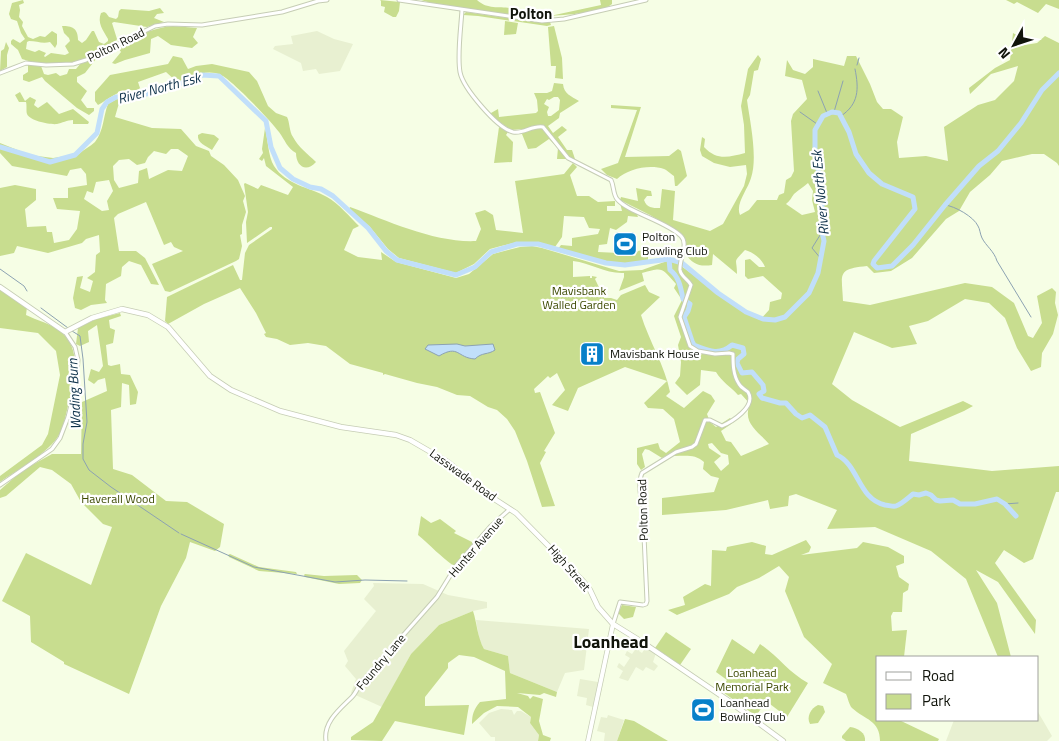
<svg xmlns="http://www.w3.org/2000/svg" width="1059" height="741" viewBox="0 0 1059 741" font-family="'Titillium Web',sans-serif">
<style>
.built{fill:#e8f0d1}
.green{fill:#c8dd8f;fill-rule:evenodd}
.water{fill:#c1dffa;stroke:#8ca2b2}
.lines{fill:none;stroke-linecap:round;stroke-linejoin:round}
.stream{stroke:#8ca2b2;stroke-width:1}
.river{stroke:#c1dffa;stroke-width:5}
.tertiary-casing{stroke:#c6cdb5;stroke-width:5}
.secondary-casing{stroke:#c6cdb5;stroke-width:5.5}
.primary-casing{stroke:#c6cdb5;stroke-width:6}
.tertiary{stroke:#fff;stroke-width:3}
.secondary{stroke:#fff;stroke-width:4}
.primary{stroke:#fff;stroke-width:4.5}
.labels{text-anchor:middle;stroke-width:4.5;stroke-linejoin:round;paint-order:stroke}
.street-label{font-size:12px;fill:#11140b;stroke:#fff}
.poi-label{font-size:12px;fill:#11140b;stroke:#fff;text-anchor:start}
.park-label{font-size:12px;fill:#3b4800;stroke:#fff}
.water-label{font-size:14px;font-style:italic;fill:#0d3049;stroke:#fff}
.quarter-label{font-size:15px;font-weight:bold;fill:#11140b;stroke:#fff}
.district-label{font-size:18px;font-weight:bold;fill:#11140b;stroke:#fff}
</style>
<rect width="100%" height="100%" fill="#f6fee5"/>
<g class="built">
<polygon points="317,31 334,39 353,44 340,71 319,74 316,69 303,71 301,63 273,49 275,46 293,44 291,36"/>
<polygon points="373,583 423,584 448,595 487,602 487,608 473,611 439,625 411,654 382,707 351,693 356,679 345,666 348,661 344,651 376,611 364,599 374,586"/>
<polygon points="476,620 589,629 584,670 565,673 557,692 510,673 508,656 484,649 479,639"/>
<polygon points="640,643 642,644 639,651 642,653 646,647 656,653 653,662 658,666 654,671 646,667 643,671 636,667 628,681 619,678 623,671 617,667 619,663 624,667 630,658 625,655 627,651 632,654"/>
<polygon points="580,679 598,682 593,707 586,705 587,698 577,696"/>
<polygon points="501,709 512,710 514,715 517,711 521,711 531,717 530,723 539,735 538,741 495,741 495,737 491,737 479,723 489,713"/>
<polygon points="1038,712 1052,736 1047,741 946,741 954,720 1038,720"/>
<polygon points="608,715 624,720 617,741 604,741 605,733 597,731 601,717 607,718"/>
</g>
<g class="green">
<path d="M23 0 24 3 19 5 20 10 19 17 23 22 22 26 28 37 33 39 40 36 45 37 52 31 57 34V44L55 48 50 42C42 44 37 41 29 41L27 42 26 49 35 52 39 50 46 53 44 56 45 57 51 53 65 55 69 53 65 46 70 41 69 38 64 33 62 26C72 26 78 28 78 40L82 43 86 40 92 31H94L99 42 104 44 108 41V39C103 30 97 23 101 13L104 12 106 13 109 17 116 19 118 17 119 11 121 9 149 11 160 8 164 13 157 14 154 18 164 22 147 27 114 22 112 23 117 39 115 43C106 48 97 55 88 58 67 66 42 66 22 59L18 50 11 44V41L13 39 20 43 25 39 21 33 17 21 11 19 9 14 12 3Z"/>
<polygon points="380,0 400,2 399,11 396,17 393,17 384,12 385,7 381,6 381,1"/>
<path d="M421 0H477C489 11 501 5 514 9L515 12 512 15 431 3Z"/>
<path d="M600 0H612V4C603 13 563 15 550 16L601 5Z"/>
<polygon points="1006,0 1059,0 1059,9 1046,4 1038,13 1017,2 1014,4"/>
<polygon points="466,12 537,22 550,22 551,25 547,26 478,16 463,15"/>
<polygon points="505,21 518,23 516,34 504,35"/>
<path d="M173 26 197 28 193 37 198 43 192 48 171 45 158 36 151 39 150 53 125 60 115 64 112 63 121 52 119 49 96 59 85 73 77 77V82L87 91 81 100 87 108H94V111L89 115 77 108 45 81 42 77 29 82 23 80V75L28 72V65L41 66 44 74 48 75 56 73 60 76 67 74 69 69H76L81 63C109 51 143 28 173 26Z"/>
<polygon points="554,26 562,58 563,79 555,78 556,66 551,66 548,27"/>
<path d="M1013 33 1020 37 1019 46 1037 43 1045 36 1059 43V166L1057 163 1044 154H1032L1002 161 990 175 970 192 959 211 946 219 912 258 891 271 874 273 867 266C836 269 842 274 843 301L870 305 965 283 992 287 1014 303 1028 336 1033 338 1042 323 1037 296 1052 288 1056 292 1055 303 1058 315 1053 334 1042 353 1041 367 1031 371 1017 348 1005 318 989 303 965 299 928 321 909 326 917 344 892 348 854 332 832 384 852 400 900 427 963 401 973 406 964 411 911 434 909 461 992 471 1059 466V492H1056L1033 559 1024 563 1004 550 995 563 1036 620 1035 634 998 582 976 570 997 603 1011 657H998L966 579 931 551 875 527 827 529 837 510 796 494 789 496 788 506 770 509 768 500 726 510 662 515V498L714 492 719 478 711 476 703 469 704 462C695 454 686 456 674 456L673 452 662 458 649 450 645 449 642 454 645 467 641 470 637 464V448L658 443 660 449 666 453 680 442 674 419 663 409 648 408 644 403 667 381 625 367 578 388 568 411 552 405 565 390 557 373 550 378 548 376 534 389 535 393 540 392 555 433 544 451 546 452 540 463 555 506 542 507 527 461 515 431 507 419 497 410 488 407 470 396 457 395 437 387 417 383 385 374 383 375V373L350 364 326 346 308 343 290 345 277 339 266 337 264 334 266 333 256 313 240 288 204 304 168 324 165 321 167 297 233 265 240 280H242L245 253 249 245 272 229V227H270L247 243 246 222 248 212 244 184 245 183 258 189 261 185 288 195 293 187 266 166 264 158 262 161 259 159 263 153 262 149 265 128C268 139 268 156 274 166 286 185 309 187 327 197 339 204 349 216 359 226L353 229 344 250 358 257 382 260 381 252 396 262 456 278 469 274 493 254 520 247 532 246 542 248 619 271 642 270 667 261 677 263 743 311 760 320 769 310 770 302 781 299 782 293 763 276 748 279 745 276V260L750 259 759 267H765C762 259 753 252 745 250 732 264 737 257 737 274L713 254 712 265C699 267 692 264 685 253L686 245 682 234 650 215 620 200 621 197 638 201 636 188 651 191 652 196H647L644 200C647 208 652 208 660 208L662 189 675 191 673 220 710 231 723 224 744 186 747 174 746 165 730 167 714 163 702 156 700 150 702 137 705 139 704 147C717 161 729 157 745 153L744 125 741 106 748 69 758 55 761 59 758 70 754 71 750 95 747 100C750 122 758 157 751 178 748 189 735 204 740 215L749 210 757 200H777L779 195 784 193 786 180 791 177 794 171 791 121 793 114 807 99 802 80 785 76 787 60 793 70 805 74 813 67V59L844 66 847 56H856L870 84 877 102 883 109H891L903 117 897 142 899 158 926 156 948 161 944 127 978 105 995 100 1014 81 1018 66 991 74 970 94 969 88 995 68 1010 60ZM808 183 813 191 812 200 815 212 802 215 786 204C790 201 791 198 794 194 798 190 804 187 808 183ZM573 261C591 263 606 274 624 273V277L619 291 644 281 642 273C664 267 661 268 676 284L674 288 682 300 674 316 681 337 678 345 681 362 680 376 675 383 687 395 700 385 701 370 716 372C722 382 730 386 738 395L741 394 750 404C742 423 758 431 769 444L741 456 731 442 726 441 721 431 734 422 730 418 716 427 710 422 707 414 715 401 711 395 703 391 684 408 666 396 670 392C665 366 649 341 641 315L660 297 649 292 645 285 621 295 617 300 611 298H604L595 279 597 277 592 276V278H590V276L573 277ZM712 443 721 453 728 455 729 464 721 471 714 462 721 456 709 448 708 444Z"/>
<polygon points="6,42 9,48 7,55 7,67 0,71 1,51 4,49"/>
<path d="M173 56 182 58 188 69 196 66 212 64 249 72 257 81 268 106 276 113 287 117C290 123 289 131 293 137 298 147 308 154 316 162 306 173 296 166 296 153 287 148 285 140 279 132 271 121 232 80 221 75 207 68 190 77 177 82L166 72 138 82 140 88 137 91C122 86 109 99 98 105L95 101V92L110 75 168 64Z"/>
<path d="M554 83 563 84C564 94 571 96 579 101L560 113 559 118 548 126 553 133 562 126 567 130 558 137 567 150H572L575 159H557L558 148 549 139 536 148 528 149 522 134 523 129 511 130 491 116V113L498 109 499 117 536 113 538 111 537 100 534 93H547L552 91ZM554 97H558L560 100 559 110 551 116H548L547 112 549 107 544 104 547 99 549 100Z"/>
<path d="M20 92 25 101 30 97 36 100 34 105 38 108 47 102 59 114 73 109 89 122 88 124H73V120C67 120 62 123 57 124 51 125 30 121 27 114 26 111 27 105 26 102H19L15 95Z"/>
<path d="M117 99 133 100 130 103H119L115 117 152 128 181 129 196 146 209 151 211 156 224 165 238 180 245 196 243 201 246 212 242 225V234L240 235 242 246 239 259 236 261 170 292 165 291 152 264 183 251 174 247 171 242 164 245 146 202 118 214 114 218 119 251H136L145 258 159 285 151 284 141 265 129 261 122 267 121 276 106 284 105 300 107 303 91 305 81 310 75 308 73 298 77 277 83 276 80 288 90 292 93 281 87 278 95 272 96 255 100 252 99 235 86 239 82 243 48 253 17 246 14 253 0 256V188L15 185 36 189V200L25 209 27 227 46 226 47 232H52L54 243 69 240 77 229 80 211 57 209 53 198H68V188L87 185 86 174 81 168 70 170 67 176 12 166 0 153V143L30 155 53 158 79 154C84 149 90 147 95 142 104 130 103 117 108 104ZM171 149H178L188 156 182 171 168 170 149 179 147 168 139 171 138 183 119 188 114 180 113 166 119 160 129 159 137 165 145 163 148 157 154 151 166 154ZM109 180 113 191 107 201 109 210 102 211 84 199 87 191 93 193 96 182Z"/>
<path d="M611 105 641 107 625 157 669 156 678 149 681 151 687 176 677 186H675L674 176C671 174 667 170 664 169 649 164 628 169 617 179L607 175 601 169 618 163 637 110 611 108Z"/>
<polygon points="499,127 508,132 506,135 513,142 512,162 494,163"/>
<path d="M202 133 214 135 219 139 212 150C206 146 197 143 198 135Z"/>
<path d="M573 163 577 167 570 175 577 196H589L598 202 615 201V206H607V211H622L620 203 636 212 638 217 628 216 627 222 616 230 610 228 607 244 599 245 598 252 619 253 635 256 638 251 648 249V260L623 264 595 259 558 249 561 245 572 246V238L598 234 600 229 589 228 584 217 564 216 562 237 555 247 537 242H518L501 246 490 249 474 264 456 273 399 258 388 249 370 227 349 209 350 207C388 221 435 243 476 241L481 229 475 213 485 210 493 215 496 230 523 233 515 181 564 174Z"/>
<polygon points="619,236 633,239 630,253 616,249"/>
<path d="M0 290 27 307 26 315C36 320 52 324 60 331 82 349 75 378 69 402 66 413 64 428 57 438 45 455 17 470 0 482V476L42 445 48 434 60 375 56 351 38 333 0 328Z"/>
<polygon points="120,313 121,316 109,320 110,328 115,330 113,343 106,345 108,365 111,366 120,364 121,374 130,375 138,392 136,404 130,405 129,385 122,383 121,407 111,410 113,469 132,475 166,501 187,502 224,524 220,547 215,551 190,542 186,558 161,606 129,694 64,664 64,662 31,642 30,616 2,601 26,553 91,585 112,527 103,524 81,502 71,484 52,470 40,467 6,496 0,498 0,490 23,470 52,454 81,454 82,402 107,391 105,378 98,380 94,384 88,380 91,369 99,372 103,366 97,325 88,331 89,342 80,346 76,344 78,328 96,319"/>
<path d="M421 516 431 523 440 519 456 531 454 533 472 542V545L454 566C441 557 430 545 418 535Z"/>
<path d="M806 540 811 547 809 552 801 555 857 548 863 542 888 547 904 556V563L896 566 899 577 909 584 908 590 903 593 902 612H893L891 616 892 631 907 630 904 657H878V720H899L939 739 938 741H880C880 720 865 720 852 708 849 705 848 698 846 694L823 683 832 664 804 637 785 591 789 577 779 566 759 578 737 587 729 594 677 615 668 610 685 605 683 597 705 584 711 586 712 550 726 551 727 547 752 542 766 546 765 554 772 555Z"/>
<polygon points="230,554 259,567 296,572 297,574 259,571 229,557 228,555"/>
<polygon points="305,574 324,576 357,575 362,580 360,583 339,584 305,577 304,575"/>
<polygon points="622,605 636,607 633,617 624,619 618,613"/>
<path d="M473 611C477 623 477 636 484 649L508 656 510 673 557 692 556 697 544 693 540 695 517 693 528 696 530 699 533 696 543 699 539 721 543 735 551 738 550 741H538L539 735 530 723 531 717 518 707 497 706 484 713 472 724C472 714 474 709 480 702L506 699 505 671 474 657 459 655 448 663V668L425 697V706L469 705 464 735 395 721 382 741 351 740V737L373 722 411 654 439 625Z"/>
<polygon points="666,632 691,649 680,665 655,648"/>
<path d="M732 639 754 654 760 644C778 656 789 673 808 683L787 717 766 701 756 716 720 690 727 680 716 672Z"/>
<polygon points="699,699 714,709 706,721 691,711"/>
<path d="M818 705 823 706 825 712 818 723 810 724C806 717 811 708 818 705Z"/>
<polygon points="625,719 634,721 668,741 617,741"/>
<path d="M850 727C858 728 866 733 865 741H846L842 738V736Z"/>
</g>
<path class="water" d="M457 344 465 346 493 344 495 350C488 355 482 352 475 359 457 358 459 344 439 356L425 349 428 345Z"/>
<g class="lines">
<g class="stream">
<polyline points="857,65 859,58"/>
<polyline points="818,91 827,113"/>
<polyline points="800,112 817,124"/>
<polyline points="834,112 843,81"/>
<path d="M841 116C859 104 859 89 855 69"/>
<path d="M945 205C955 206 974 217 978 226 980 229 980 234 982 238 986 246 994 251 997 261L1031 317"/>
<polyline points="822,260 812,248 822,232"/>
<polyline points="0,269 24,286 27,291"/>
<polyline points="41,308 68,328"/>
<polyline points="72,331 80,336 83,359 87,422 83,444 83,459 89,470 111,487 179,533"/>
<polyline points="1005,504 1018,503"/>
<polyline points="181,534 254,567 335,582 365,580 407,581"/>
</g>
<g class="river">
<polyline points="0,147 50,162 75,155 97,133 102,109 107,102 116,97 146,94 169,88 202,75 219,76 266,121 271,147 280,168 293,179 310,187 321,189 333,196 368,228 386,251 397,260 456,275 475,267 491,252 517,244 538,244 606,263 625,265 669,259 682,263 718,293 746,312 763,319 775,320 785,317 809,293 818,273 824,241 822,232 822,192 815,151 815,130 823,116 832,112 839,113 849,132 856,154 869,173 882,184 913,197 915,209 874,261 873,264 877,268 892,266 913,245 945,205 979,166 998,151 1021,123 1042,90 1059,73"/>
<path d="M669 259 670 270C679 276 681 289 683 299L690 304 688 311 684 317 692 341 694 345C709 351 719 356 732 345L743 348 744 354 738 359 737 363 742 373 752 372 763 385 764 391 759 394 762 398 780 403H786L796 414 802 418 810 415 825 427 837 455C859 465 858 499 885 505 888 505 893 507 896 506 902 504 908 498 913 494L919 495 926 493 931 495 936 500 940 501 953 500 960 504H975L997 499 1005 504 1016 516"/>
</g>
<defs>
<g id="tertiary">
<polyline points="399,0 542,21 564,19 646,0"/>
<path d="M462 10C461 27 457 55 460 72 463 88 497 128 513 132 524 134 532 125 543 127L568 158 611 180C614 186 613 194 617 199 627 212 666 221 681 236 689 244 679 259 680 270 681 277 688 279 691 285L680 317 690 346 698 351 715 354 729 353 733 354C733 364 733 375 739 384 741 388 745 389 748 392 757 407 731 422 722 426L710 420H705L696 444 692 447 676 452 642 473C638 482 640 501 645 510L643 514 647 601 646 604 643 605 620 602 613 624"/>
<polyline points="0,73 26,63 46,65 73,64 86,60 155,26 168,24 202,25 282,12 318,1 327,0"/>
<polyline points="0,485 52,449 60,438 68,417 76,384 78,360 75,347 65,332"/>
<path d="M326 741C323 722 340 709 352 697 356 693 358 687 361 683L437 597 456 566 491 526 510 509"/>
</g>
<polyline id="secondary" points="588,741 613,624"/>
<polyline id="primary" points="0,287 65,332 92,318 122,309 148,315 168,327 210,376 231,390 280,411 341,427 396,435 410,440 448,462 482,491 516,513 583,581 590,590 598,607 613,624 642,642 726,699 783,741"/>
</defs>
<use href="#tertiary" class="tertiary-casing"/>
<use href="#secondary" class="secondary-casing"/>
<use href="#primary" class="primary-casing"/>
<use href="#tertiary" class="tertiary"/>
<use href="#secondary" class="secondary"/>
<use href="#primary" class="primary"/>
</g>
<defs>
<symbol id="stadium-square" viewBox="-11 -11 22 22"><rect x="-9" y="-9" width="18" height="18" rx="4" fill="#0780c9" stroke="#fff"/><path d="M0-5a6.5 5 0 1 0 0 10a6.5 5 0 1 0 0-10ZM-3.5-1.8h7v3.6h-7Z" fill="#fff"/></symbol>
<symbol id="building-square" viewBox="-11 -11 22 22"><rect x="-9" y="-9" width="18" height="18" rx="4" fill="#0780c9" stroke="#fff"/><path d="M-4-6H4V6H1V3H-1V6H-4ZM-2.5-4.3h1.7v1.8h-1.7ZM.8-4.3h1.7v1.8H.8ZM-2.5-1h1.7V.8h-1.7ZM.8-1h1.7V.8H.8Z" fill="#fff"/></symbol>
</defs>
<g fill-rule="evenodd">
<use href="#stadium-square" x="611" y="230" width="28" height="28"/>
<use href="#building-square" x="578" y="340" width="28" height="28"/>
<use href="#stadium-square" x="689" y="696" width="28" height="28"/>
</g>
<g class="labels">
<g class="street-label">
<text transform="translate(116 45) rotate(-26)" y="4">Polton Road</text>
<text transform="translate(463 475) rotate(36)" y="4">Lasswade Road</text>
<text transform="translate(643 510) rotate(-92)" y="4">Polton Road</text>
<text transform="translate(476 547) rotate(-49)" y="4">Hunter Avenue</text>
<text transform="translate(569 568) rotate(49)" y="4">High Street</text>
<text transform="translate(381 662) rotate(-50)" y="4">Foundry Lane</text>
</g>
<g class="poi-label">
<text x="642" y="241">Polton<tspan x="642" dy="14">Bowling Club</tspan></text>
<text x="610" y="358">Mavisbank House</text>
<text x="720" y="707">Loanhead<tspan x="720" dy="14">Bowling Club</tspan></text>
</g>
<g class="park-label">
<text x="579" y="295">Mavisbank<tspan x="579" dy="14">Walled Garden</tspan></text>
<text x="118" y="503">Haverall Wood</text>
<text x="752" y="677">Loanhead<tspan x="752" dy="14">Memorial Park</tspan></text>
</g>
<g class="water-label">
<text transform="translate(159 88) rotate(-15)" y="5">River North Esk</text>
<text transform="translate(820 193) rotate(-95)" y="5">River North Esk</text>
<text transform="translate(74 394) rotate(-93)" y="5">Wading Burn</text>
</g>
<g class="quarter-label">
<text x="531" y="19">Polton</text>
</g>
<g class="district-label">
<text x="611" y="648">Loanhead</text>
</g>
</g>
<rect x="876" y="656" width="162" height="65" fill="#ffffff" stroke="#a0a19d"/>
<rect x="886" y="672" width="25" height="8" fill="#ffffff" stroke="#a0a19d"/>
<text x="922" y="681" font-size="15" fill="#11140b">Road</text>
<rect x="886" y="694" width="25" height="15" fill="#c8dd8f" stroke="#a0a19d"/>
<text x="922" y="706" font-size="15" fill="#11140b">Park</text>
<g transform="translate(1014 45) rotate(230)" stroke="#ffffff" stroke-width="4" paint-order="stroke">
<path d="M0-4L9 19L0 12L-9 19Z" fill="#11140b"/>
<text y="-8" font-size="14" font-weight="bold" text-anchor="middle" fill="#11140b">N</text>
</g>
</svg>
